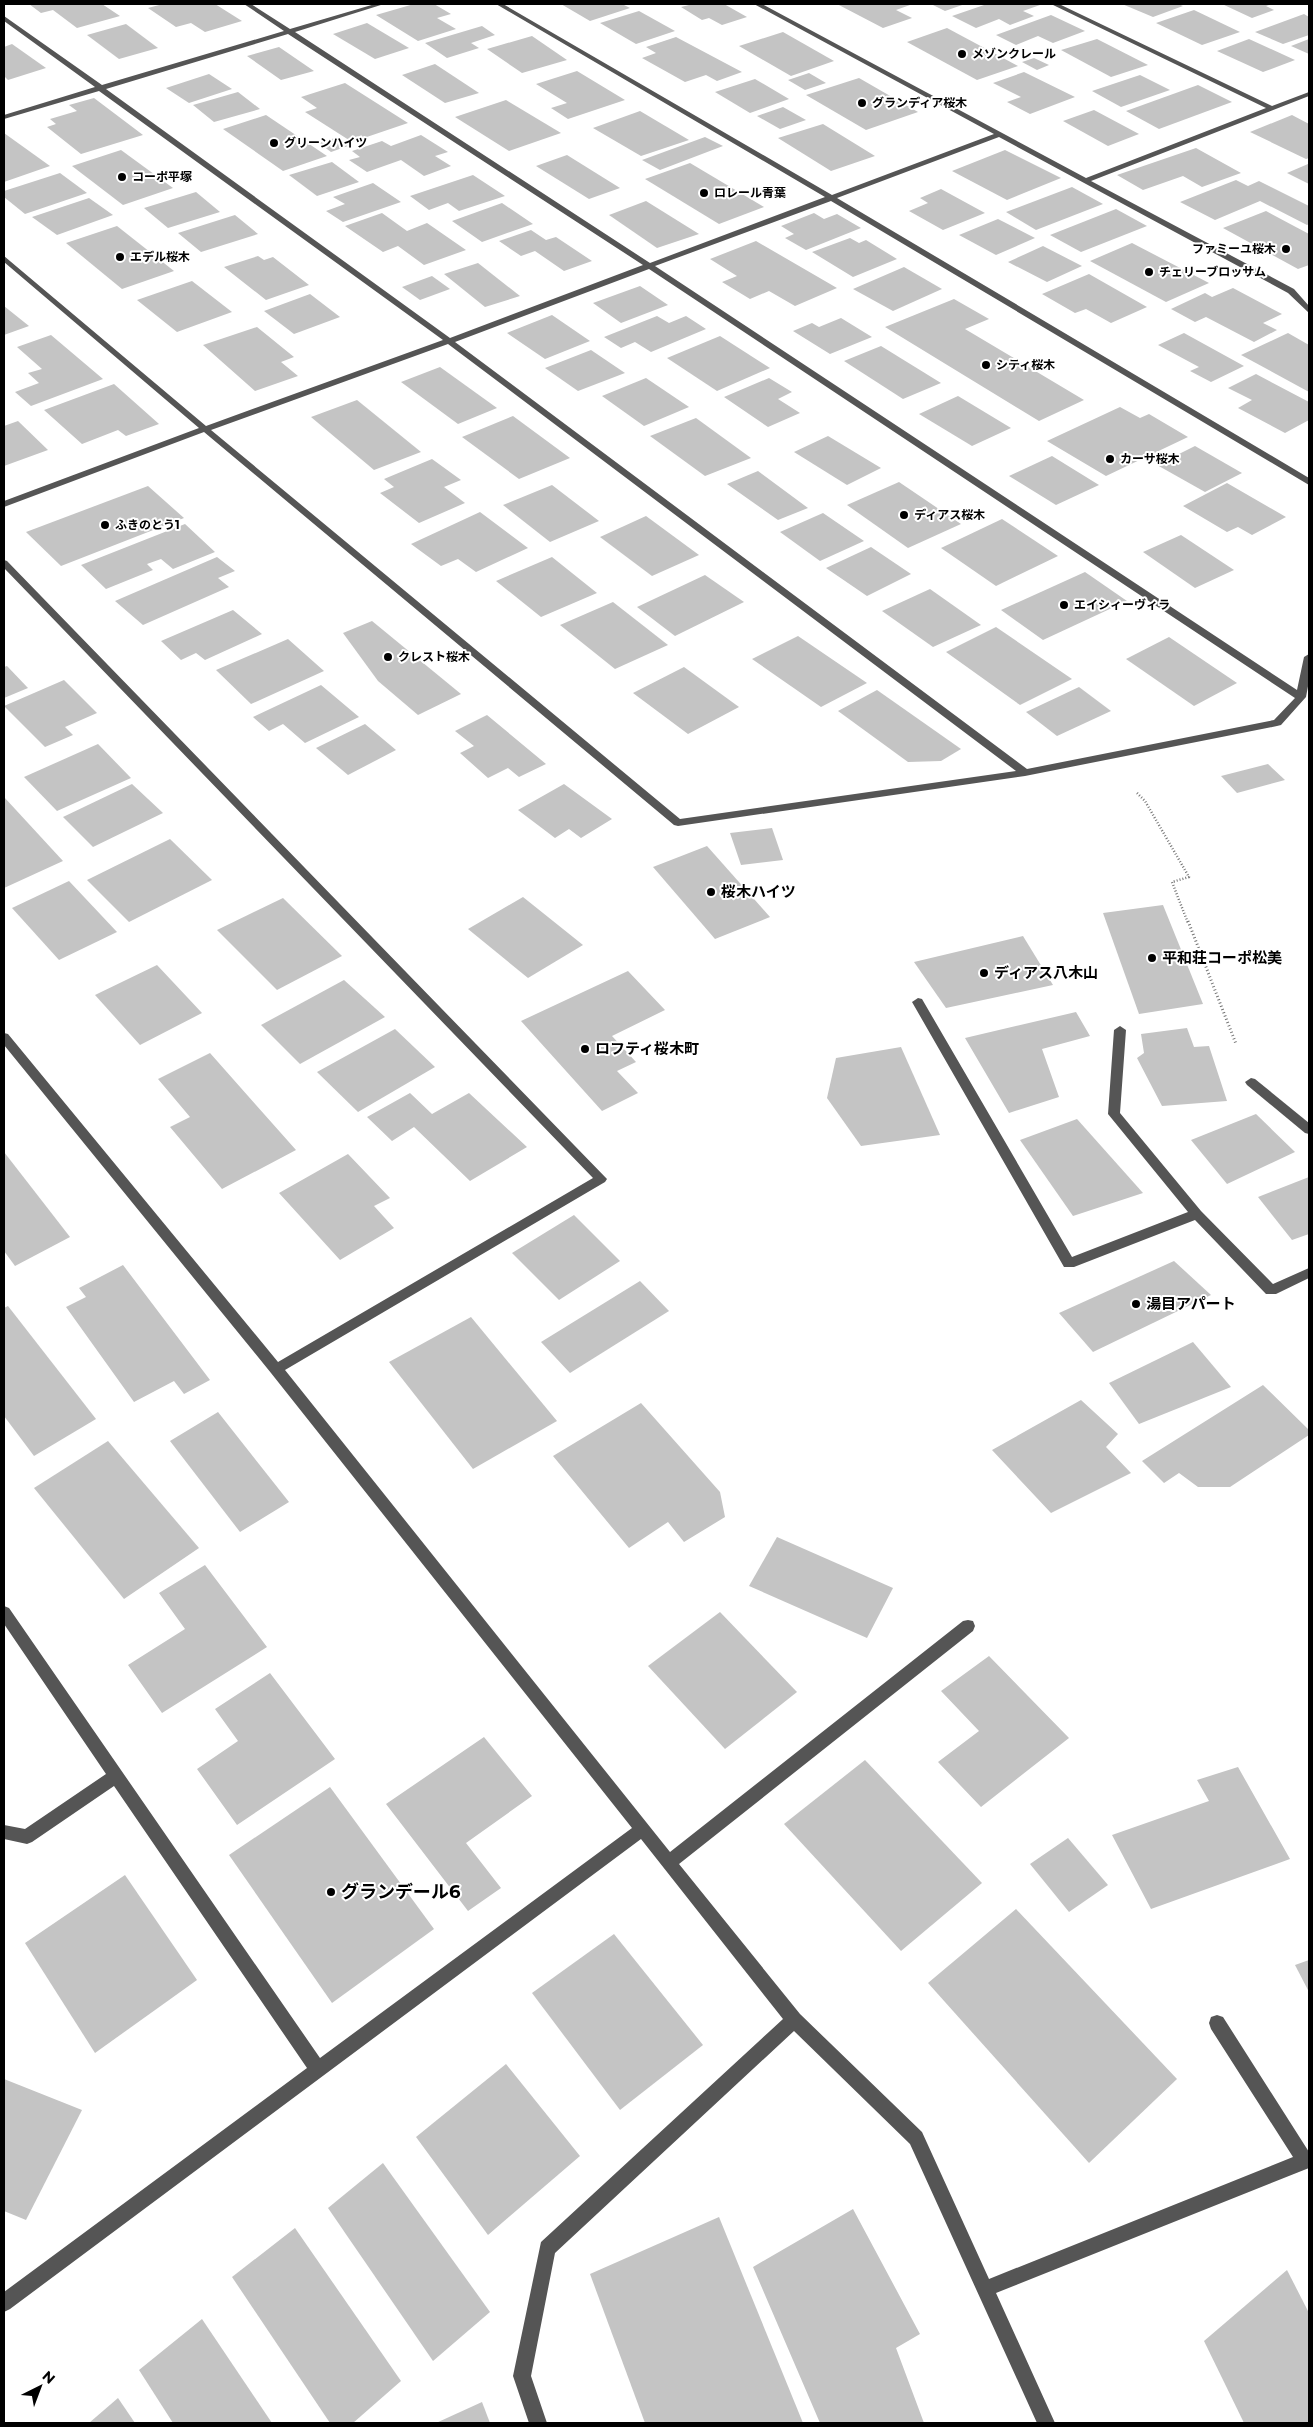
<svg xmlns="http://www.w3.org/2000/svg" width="1313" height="2427" viewBox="0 0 1313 2427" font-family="Montserrat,'Noto Sans JP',sans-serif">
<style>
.building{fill:#c4c4c4}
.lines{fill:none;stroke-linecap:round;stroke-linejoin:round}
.path-far1{stroke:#777;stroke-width:2.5;stroke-dasharray:1 2;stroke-linecap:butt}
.path{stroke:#777;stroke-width:3;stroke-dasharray:1 2.5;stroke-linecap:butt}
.minor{fill:#555;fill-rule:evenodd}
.poi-dot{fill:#000;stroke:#fff;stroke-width:2}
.labels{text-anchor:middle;stroke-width:4;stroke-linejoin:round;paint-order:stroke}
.far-poi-label{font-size:12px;font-weight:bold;fill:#000;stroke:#fff;text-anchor:start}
.poi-label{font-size:15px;font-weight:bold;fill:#000;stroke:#fff;text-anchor:start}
.near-poi-label{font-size:18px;font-weight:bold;fill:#000;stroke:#fff;text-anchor:start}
</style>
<rect width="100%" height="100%" fill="#fff"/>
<g class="building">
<polygon points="29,4 102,4 120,16 77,28 53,10 41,13"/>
<polygon points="163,4 215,4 242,21 205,32 191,23 176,27 148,8"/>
<polygon points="414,4 434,4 451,14 437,18 456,29 418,41 376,15"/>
<polygon points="561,4 622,4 630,8 590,21"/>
<polygon points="693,4 724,4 747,17 722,25 709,18 702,20 681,7"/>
<polygon points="837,4 907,4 910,5 896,10 912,18 883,28"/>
<polygon points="931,4 965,4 945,11"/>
<polygon points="987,4 1037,4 1040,5 1023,11 1034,16 1010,25 999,19 976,28 952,16"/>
<polygon points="1122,4 1178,4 1183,6 1153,17"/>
<polygon points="1222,4 1272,4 1266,6 1274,10 1252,18"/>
<polygon points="1194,10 1240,32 1202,45 1156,23"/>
<polygon points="639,11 675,31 636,44 600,23"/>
<polygon points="1304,14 1309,17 1309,35 1283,44 1255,32"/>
<polygon points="1051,15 1085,31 1053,43 1038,36 1016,45 996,35"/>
<polygon points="367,23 409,48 375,59 333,34"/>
<polygon points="126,24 158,48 119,59 87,35"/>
<polygon points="482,26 495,35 471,43 479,48 447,58 425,43"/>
<polygon points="947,28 1018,66 977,80 907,42"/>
<polygon points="783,32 834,61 791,76 739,46"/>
<polygon points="532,36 567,60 522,73 487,49"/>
<polygon points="676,37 742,72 717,81 706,75 685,82 642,58 656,53 646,47"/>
<polygon points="1097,39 1148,65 1111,77 1061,50"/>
<polygon points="1249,39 1295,60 1263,72 1217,51"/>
<polygon points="1309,39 1309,54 1291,46"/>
<polygon points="12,44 46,68 8,80 4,76 4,47"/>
<polygon points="279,47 314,71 281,80 247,56"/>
<polygon points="1034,58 1049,65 1037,70 1022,62"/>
<polygon points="435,64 479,93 445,103 402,75"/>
<polygon points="577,71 625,100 568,119 551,108 567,103 536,84"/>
<polygon points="1024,72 1075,97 1030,114 1007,102 1021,97 993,83"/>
<polygon points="809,73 826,83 805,90 788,80"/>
<polygon points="209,74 232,89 189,103 166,88"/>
<polygon points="1140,75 1170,90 1121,107 1092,91"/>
<polygon points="859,78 918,112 866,130 806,95"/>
<polygon points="755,79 789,99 750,113 715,92"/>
<polygon points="345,83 408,123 352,142 305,112 317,108 301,97"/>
<polygon points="1198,85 1232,102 1159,129 1126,111"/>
<polygon points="238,92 260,109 214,122 193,105"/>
<polygon points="94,98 143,135 81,154 47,127 56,124 50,119 77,111 69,105"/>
<polygon points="506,100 561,133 509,151 455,117"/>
<polygon points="783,107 806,120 780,129 757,116"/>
<polygon points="1094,110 1139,134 1108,146 1063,121"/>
<polygon points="640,111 689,140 641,156 593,128"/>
<polygon points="266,115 327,156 283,171 223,129"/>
<polygon points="1292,115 1309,124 1309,158 1306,159 1250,132"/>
<polygon points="823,124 875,156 831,171 778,138"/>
<polygon points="4,133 50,166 4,182"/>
<polygon points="421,135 448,152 435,156 451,166 424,176 401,160 367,172 349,160 360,157 352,151 382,141 391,146"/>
<polygon points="705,137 723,146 660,170 642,160"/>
<polygon points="335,138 348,146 331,152 319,143"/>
<polygon points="1196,148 1241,173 1202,187 1183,176 1143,190 1117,175"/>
<polygon points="121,150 173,188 123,205 72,166"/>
<polygon points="1005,150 1061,178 1007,200 952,171"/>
<polygon points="567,155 620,188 589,199 536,166"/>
<polygon points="332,162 359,182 317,196 289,175"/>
<polygon points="690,163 764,207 719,224 645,179"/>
<polygon points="1308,164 1309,184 1287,173"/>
<polygon points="60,173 87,193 25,214 4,197 4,191"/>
<polygon points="473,175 505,196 459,211 448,203 429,210 410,196"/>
<polygon points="1236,180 1248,186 1259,181 1309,206 1309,224 1307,225 1260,201 1215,220 1180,202"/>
<polygon points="373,183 401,202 343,222 326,211 345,204 333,197"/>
<polygon points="1072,187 1103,204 1036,230 1006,212"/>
<polygon points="941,189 985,213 943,230 909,211 928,203 920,198"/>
<polygon points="196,192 220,212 168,228 144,208"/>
<polygon points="89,198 113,215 57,235 32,217"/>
<polygon points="646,201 699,234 657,248 609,215"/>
<polygon points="502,203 533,224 482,242 452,221"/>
<polygon points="1116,209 1147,226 1081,252 1050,235"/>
<polygon points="1266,211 1309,234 1309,265 1298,269 1223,228"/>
<polygon points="382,213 407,231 427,223 466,250 424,265 398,246 383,252 345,226"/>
<polygon points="814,213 824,219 837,214 861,228 806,250 785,238 794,234 781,226"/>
<polygon points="235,215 258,234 201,252 178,233"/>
<polygon points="998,219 1035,238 996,255 959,235"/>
<polygon points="117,226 174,271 122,289 66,243"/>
<polygon points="531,230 546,240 556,237 592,261 564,271 535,251 521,256 499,241"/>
<polygon points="850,238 859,243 866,240 897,259 853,277 812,252"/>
<polygon points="756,241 837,288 795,306 769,291 750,299 722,282 737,276 710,259"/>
<polygon points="1132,243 1209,283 1166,302 1090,261"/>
<polygon points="1043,246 1082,266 1047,282 1008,262"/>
<polygon points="258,256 264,260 273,257 309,285 266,300 224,267"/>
<polygon points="478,263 520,296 485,307 444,274"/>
<polygon points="904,267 942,289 893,311 853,289"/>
<polygon points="1089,274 1147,307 1111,323 1086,309 1075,313 1042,294"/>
<polygon points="432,276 450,289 420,300 402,287"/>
<polygon points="192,281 232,312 177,332 137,300"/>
<polygon points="640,286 668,305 621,323 593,303"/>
<polygon points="1233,288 1282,314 1263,323 1277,330 1254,342 1206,317 1195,322 1171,309 1205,293 1212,297"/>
<polygon points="310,294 340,317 294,334 264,311"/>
<polygon points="954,299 989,319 965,329 1084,400 1039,421 885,327"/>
<polygon points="4,306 29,326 4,335"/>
<polygon points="552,315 590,341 545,359 507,333"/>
<polygon points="657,316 669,323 686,316 706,329 651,352 635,342 621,348 604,337"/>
<polygon points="841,318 872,337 830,354 793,331 812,323 819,327"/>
<polygon points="257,327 294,357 281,362 298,376 255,391 203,345"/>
<polygon points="1184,333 1244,366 1211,382 1190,371 1199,367 1158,345"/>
<polygon points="1288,333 1309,345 1309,392 1241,355"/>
<polygon points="51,335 103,379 31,406 15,392 39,383 28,373 42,369 17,347"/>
<polygon points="720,336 770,368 717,391 667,358"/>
<polygon points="881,346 941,383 903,399 844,361"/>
<polygon points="591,350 625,373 578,391 545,368"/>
<polygon points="440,367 497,408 458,424 401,382"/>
<polygon points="1256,374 1309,402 1309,420 1285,433 1238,408 1252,400 1228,388"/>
<polygon points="646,378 689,407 644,426 602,396"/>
<polygon points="769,378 792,392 778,399 800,413 768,427 724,397"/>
<polygon points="114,384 159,424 126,436 118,430 82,444 44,410"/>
<polygon points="958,396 1011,428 972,446 919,414"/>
<polygon points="357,400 421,452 374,470 311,417"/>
<polygon points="1120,407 1140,418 1149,414 1188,437 1106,476 1047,441"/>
<polygon points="513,416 570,458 519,479 462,437"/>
<polygon points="696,418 751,458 705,476 650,436"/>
<polygon points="18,421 48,450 4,466 4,426"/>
<polygon points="828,436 881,468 847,485 794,452"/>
<polygon points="1195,446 1242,473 1205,492 1157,465"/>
<polygon points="1052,456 1099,485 1056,505 1009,476"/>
<polygon points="432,459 461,480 444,487 465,503 419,523 380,493 394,487 384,479"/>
<polygon points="758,471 808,508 778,520 727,484"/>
<polygon points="899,482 961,524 908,548 847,505"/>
<polygon points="1227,483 1286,517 1252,535 1238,527 1227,532 1183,506"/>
<polygon points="552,485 599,521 550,542 503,505"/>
<polygon points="148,486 184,518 61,566 26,532"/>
<polygon points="480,512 528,548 476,572 458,559 441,566 411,544"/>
<polygon points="823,513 864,541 820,561 780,532"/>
<polygon points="646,516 699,555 652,576 600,537"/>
<polygon points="1002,519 1058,556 996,586 941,548"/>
<polygon points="185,524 215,552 173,569 161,559 147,564 153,570 106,589 81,565"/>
<polygon points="1181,535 1234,570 1195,588 1143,552"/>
<polygon points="871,547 911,574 867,596 826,568"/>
<polygon points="217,557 235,571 218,578 229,587 143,625 115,601"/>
<polygon points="552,557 597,593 541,617 496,581"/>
<polygon points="1085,572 1127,601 1043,640 1001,610"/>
<polygon points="705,575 744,602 675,636 637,607"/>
<polygon points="930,589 981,625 933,647 882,611"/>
<polygon points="613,602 668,645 615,669 560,625"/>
<polygon points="233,610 262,634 205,660 196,653 181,660 161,641"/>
<polygon points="372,621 461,694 418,715 378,681 343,633"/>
<polygon points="996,627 1072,679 1020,705 946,652"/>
<polygon points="798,636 867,683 821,707 752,659"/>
<polygon points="1169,637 1237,683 1194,706 1126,659"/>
<polygon points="288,639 324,671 251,704 216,670"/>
<polygon points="7,666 28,688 4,698 4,667"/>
<polygon points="684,667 739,707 688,734 633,693"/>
<polygon points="64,680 97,713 65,727 73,735 45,747 4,706"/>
<polygon points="321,685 359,717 305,743 283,724 269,731 253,717"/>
<polygon points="1079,687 1111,711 1057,736 1026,712"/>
<polygon points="877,690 961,749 941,761 908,762 838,711"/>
<polygon points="487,715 546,764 519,777 508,768 488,778 460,753 474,746 455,731"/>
<polygon points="365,724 396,750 348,775 316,748"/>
<polygon points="98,744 131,778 57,811 24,777"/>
<polygon points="1268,764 1285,780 1237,793 1221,776"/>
<polygon points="132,784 163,813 93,847 63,817"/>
<polygon points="564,784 612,819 581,838 569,829 555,838 518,810"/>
<polygon points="4,797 63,861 4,888"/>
<polygon points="772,828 783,860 741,865 730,833"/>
<polygon points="170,839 212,880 129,922 87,880"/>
<polygon points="707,846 770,917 715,939 653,867"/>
<polygon points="69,881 117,932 59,960 12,908"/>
<polygon points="523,897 583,945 528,978 468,929"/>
<polygon points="283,898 342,956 277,990 217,930"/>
<polygon points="1163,905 1203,1004 1139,1014 1103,913"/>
<polygon points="1023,936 1053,985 946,1008 914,962"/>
<polygon points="157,965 202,1013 140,1045 95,995"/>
<polygon points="628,971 665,1010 612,1036 636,1062 617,1071 638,1093 602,1111 521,1021"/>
<polygon points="344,980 385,1017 300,1064 261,1025"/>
<polygon points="1076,1012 1090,1036 1042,1049 1059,1097 1009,1113 965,1038"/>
<polygon points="1187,1028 1194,1047 1209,1046 1227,1101 1162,1106 1137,1058 1144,1053 1141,1034"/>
<polygon points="395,1029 435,1067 358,1112 317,1072"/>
<polygon points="901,1047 940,1135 861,1146 827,1098 836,1058"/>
<polygon points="210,1053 296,1150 222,1189 170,1127 190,1117 158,1079"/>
<polygon points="410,1093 432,1114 469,1093 527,1147 470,1181 414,1127 392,1141 367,1117"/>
<polygon points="1256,1114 1295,1152 1227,1184 1191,1140"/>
<polygon points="1077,1119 1143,1193 1073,1216 1020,1140"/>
<polygon points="4,1152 70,1237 15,1266 4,1251"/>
<polygon points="348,1154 390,1198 374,1206 394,1228 340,1260 279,1193"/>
<polygon points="1309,1177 1309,1234 1292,1240 1258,1197"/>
<polygon points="574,1215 620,1261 559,1300 512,1253"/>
<polygon points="1174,1261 1211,1295 1093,1352 1059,1313"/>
<polygon points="123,1265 210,1380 184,1394 174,1381 134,1402 66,1307 86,1297 79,1288"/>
<polygon points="640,1281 669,1311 570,1373 541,1342"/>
<polygon points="8,1306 96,1419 34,1456 4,1416 4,1308"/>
<polygon points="471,1317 557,1421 473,1469 389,1362"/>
<polygon points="1193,1342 1231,1387 1139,1424 1109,1383"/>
<polygon points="1263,1385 1309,1430 1309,1435 1230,1487 1198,1487 1179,1473 1164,1483 1142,1461"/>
<polygon points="1081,1400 1118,1434 1106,1447 1131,1473 1051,1513 992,1450"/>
<polygon points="641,1403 720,1492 725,1517 684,1542 668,1522 629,1548 553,1456"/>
<polygon points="218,1412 289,1502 240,1532 170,1441"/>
<polygon points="108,1441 199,1548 124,1599 34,1488"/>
<polygon points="777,1537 893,1588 867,1638 749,1586"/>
<polygon points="205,1565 267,1647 162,1713 128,1665 185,1629 159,1593"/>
<polygon points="720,1612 797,1692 725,1749 648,1666"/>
<polygon points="989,1656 1069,1738 981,1807 938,1762 979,1731 941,1691"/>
<polygon points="270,1673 335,1759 237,1825 197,1769 238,1741 215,1709"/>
<polygon points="484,1737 532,1796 466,1843 501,1888 468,1911 386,1804"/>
<polygon points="865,1760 982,1883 901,1951 784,1824"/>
<polygon points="1238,1767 1290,1859 1151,1909 1112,1835 1209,1801 1197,1780"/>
<polygon points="330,1787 434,1929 332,2003 229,1855"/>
<polygon points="1068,1838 1108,1885 1069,1912 1030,1864"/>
<polygon points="125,1875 197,1980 95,2053 25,1943"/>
<polygon points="1016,1909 1177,2079 1089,2163 928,1983"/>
<polygon points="614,1934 703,2045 620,2110 532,1993"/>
<polygon points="1309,1960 1309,1992 1295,1965"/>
<polygon points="506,2064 580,2156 488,2235 416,2137"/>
<polygon points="4,2079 82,2110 26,2220 4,2211"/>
<polygon points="383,2163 490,2312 433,2361 328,2208"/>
<polygon points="853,2209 920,2334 896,2348 924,2423 820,2423 753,2267"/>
<polygon points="719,2217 803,2423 645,2423 590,2274"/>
<polygon points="295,2228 401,2381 353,2423 330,2423 232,2277"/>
<polygon points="1287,2270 1309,2313 1309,2423 1244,2423 1204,2341"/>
<polygon points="202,2319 272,2423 173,2423 139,2370"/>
<polygon points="118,2398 135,2423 89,2423"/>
<polygon points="482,2402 490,2423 436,2423"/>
</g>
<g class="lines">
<polyline class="path-far1" points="1137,793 1145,801 1189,877 1172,882 1188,923"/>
<polyline class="path" points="1188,921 1236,1044"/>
<g class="minor">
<path d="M244 4H251L290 29 375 4H384L295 32 650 263 825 197 496 4H503L832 195 994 134 754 4H762L1086 178 1266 108 1051 4H1059L1272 106 1309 92V96L1091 181 1294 289 1309 306V313L1288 293 999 137 837 198 1309 478V485L831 201 655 266 1297 690 1304 657 1309 654V681L1306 697 1281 725 1277 726 1025 776 678 826 674 825 204 432 4 507V501L199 428 4 262V256L206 426 443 340 99 91 4 119V115L95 87 4 21V16L102 85 284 31ZM288 34 643 265 450 338 106 89ZM649 269 1295 698 1274 720 1027 769 455 342ZM448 344 1016 771 680 819 211 430Z"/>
<polygon points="4,560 7,561 607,1179 605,1182 285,1370 670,1852 963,1621 968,1620 973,1621 975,1626 973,1631 679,1864 800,2014 922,2132 989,2279 1293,2157 1211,2029 1209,2023 1211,2017 1217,2015 1223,2017 1309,2152 1309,2168 996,2293 1055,2423 1037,2423 910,2144 794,2031 555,2253 531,2376 547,2423 529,2423 513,2376 541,2242 783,2019 641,1839 10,2309 4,2312 4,2292 307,2068 114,1786 32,1842 27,1844 4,1839 4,1825 25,1829 106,1774 4,1624 4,1606 9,1608 320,2058 632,1828 271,1373 4,1045 4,1033 8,1034 278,1362 593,1178 4,568"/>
<polygon points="918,998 922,999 1072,1257 1188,1212 1108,1114 1114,1030 1120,1026 1126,1030 1120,1113 1201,1211 1273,1284 1309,1268 1309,1278 1276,1294 1266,1294 1195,1220 1074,1267 1064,1267 912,1002"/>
<polygon points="1251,1078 1255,1079 1309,1123 1309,1134 1305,1133 1247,1085 1245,1082"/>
</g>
</g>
<g class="poi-dot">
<circle cx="962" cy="54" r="5"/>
<circle cx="862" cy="103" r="5"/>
<circle cx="274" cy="143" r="5"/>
<circle cx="122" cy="177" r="5"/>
<circle cx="704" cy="193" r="5"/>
<circle cx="1286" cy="249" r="5"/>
<circle cx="120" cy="257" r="5"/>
<circle cx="1149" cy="272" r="5"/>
<circle cx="986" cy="365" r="5"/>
<circle cx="1110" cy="459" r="5"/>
<circle cx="904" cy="515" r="5"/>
<circle cx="105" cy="525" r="5"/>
<circle cx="1064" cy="605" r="5"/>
<circle cx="388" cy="657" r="5"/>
<circle cx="711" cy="892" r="5"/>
<circle cx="1152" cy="958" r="5"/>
<circle cx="984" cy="973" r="5"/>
<circle cx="585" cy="1049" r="5"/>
<circle cx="1136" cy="1304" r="5"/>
<circle cx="331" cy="1892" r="5"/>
</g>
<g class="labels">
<g class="far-poi-label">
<text x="972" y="58">メゾンクレール</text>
<text x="872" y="107">グランディア桜木</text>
<text x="284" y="147">グリーンハイツ</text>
<text x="132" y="181">コーポ平塚</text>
<text x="714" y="197">ロレール青葉</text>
<text x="1276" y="253" text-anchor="end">ファミーユ桜木</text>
<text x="130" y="261">エデル桜木</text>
<text x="1159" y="276">チェリーブロッサム</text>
<text x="996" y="369">シティ桜木</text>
<text x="1120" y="463">カーサ桜木</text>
<text x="914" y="519">ディアス桜木</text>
<text x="115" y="529">ふきのとう1</text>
<text x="1074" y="609">エイシィーヴィラ</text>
<text x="398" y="661">クレスト桜木</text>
</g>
<g class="poi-label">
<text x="721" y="897">桜木ハイツ</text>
<text x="1162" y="963">平和荘コーポ松美</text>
<text x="994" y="978">ディアス八木山</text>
<text x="595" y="1054">ロフティ桜木町</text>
<text x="1146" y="1309">湯目アパート</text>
</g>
<g class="near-poi-label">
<text x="341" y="1898">グランデール6</text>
</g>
</g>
<rect width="1313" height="2427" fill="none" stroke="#000000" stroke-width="10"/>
<g transform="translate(40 2387) rotate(42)" stroke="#ffffff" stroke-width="4" paint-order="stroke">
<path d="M0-4L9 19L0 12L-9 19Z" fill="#000000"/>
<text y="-8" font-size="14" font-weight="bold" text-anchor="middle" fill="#000000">N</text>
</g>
</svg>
